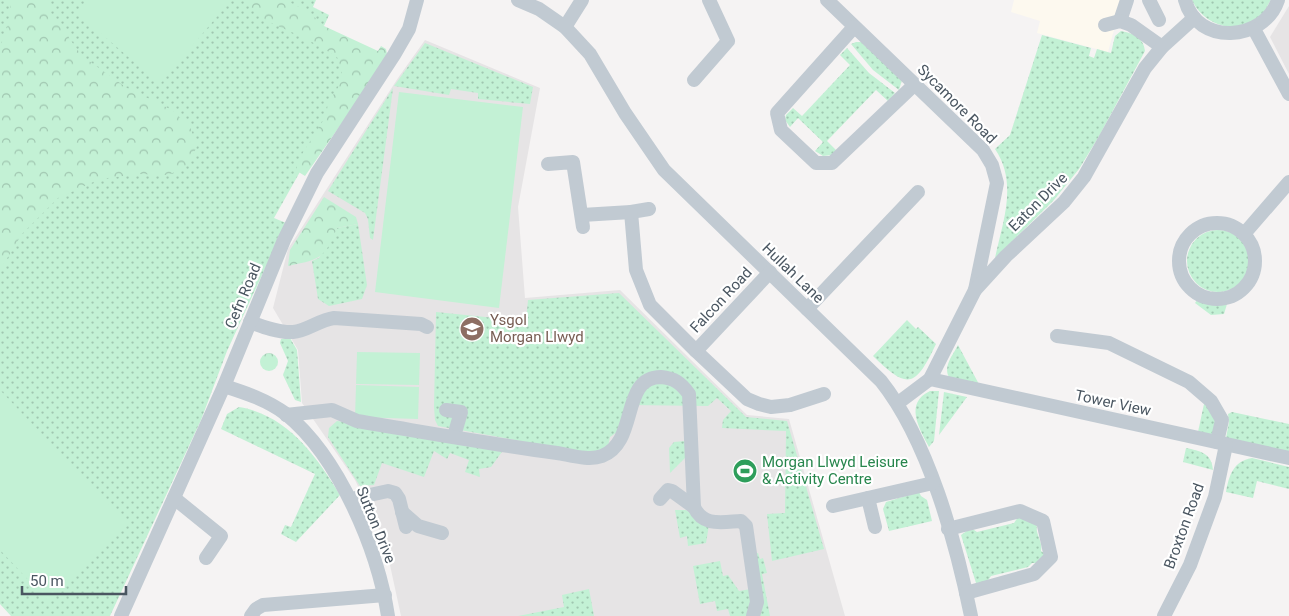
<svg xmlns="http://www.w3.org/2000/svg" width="1289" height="616" viewBox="0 0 1289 616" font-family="Roboto,sans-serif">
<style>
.commercial{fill:#fdf9ef}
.education{fill:#e6e4e5}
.grass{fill:url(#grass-dots)}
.forest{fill:url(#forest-crowns)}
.pitch{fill:#c3f1d5}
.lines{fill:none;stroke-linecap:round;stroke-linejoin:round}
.minor{stroke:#c1cad2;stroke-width:14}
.labels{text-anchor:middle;stroke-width:4.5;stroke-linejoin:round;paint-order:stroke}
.street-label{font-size:15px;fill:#4a5661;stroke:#fff}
.education-label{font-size:15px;fill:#785e54;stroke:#fff;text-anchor:start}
.leisure-label{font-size:15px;fill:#27864d;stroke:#fff;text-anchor:start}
</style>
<defs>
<pattern id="grass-dots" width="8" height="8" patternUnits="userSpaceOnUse" patternTransform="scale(1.25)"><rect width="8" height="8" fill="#c3f1d5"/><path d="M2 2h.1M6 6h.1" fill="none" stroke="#a0c6b0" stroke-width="1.8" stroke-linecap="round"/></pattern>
<pattern id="forest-crowns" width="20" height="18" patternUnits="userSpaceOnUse" patternTransform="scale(1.25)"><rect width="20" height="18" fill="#c3f1d5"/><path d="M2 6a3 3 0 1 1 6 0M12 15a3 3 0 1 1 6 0" fill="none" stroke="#a0c6b0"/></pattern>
</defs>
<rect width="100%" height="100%" fill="#f5f3f3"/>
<polygon class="commercial" points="1014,0 1122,0 1108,52 1037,33 1040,21 1011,12"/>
<g class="education">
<polygon points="1289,6 1289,74 1270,37"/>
<polygon points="425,40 540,88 518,207 525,298 620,290 747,415 789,419 845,616 401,616 385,542 355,480 302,403 298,350 273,308 288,249 398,78"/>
</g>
<g class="grass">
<polygon points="0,0 262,0 373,63 301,170 274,218 286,223 227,351 201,420 110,616 11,616 0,604"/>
<polygon points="273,0 316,0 313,7 329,15 324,26"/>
<path d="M1192 0H1271C1268 4 1266 10 1263 13 1242 38 1204 27 1192 0Z"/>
<path d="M1121 31C1133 33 1144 38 1145 51L1098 138 1079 169 1053 201 995 258C1003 221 1018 183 995 149L1010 135 1042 35 1091 48 1089 56 1094 58 1097 49 1111 53 1115 36Z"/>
<polygon points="856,42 861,42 902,80 899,90 873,70 851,44"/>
<polygon points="425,43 533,87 530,104 478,99 478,93 451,89 449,95 394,86"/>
<polygon points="847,48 869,73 895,93 888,101 876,90 827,141 836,150 832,155 823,156 815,151 823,142 798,118 790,127 785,120 786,115 793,108 802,116 850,65 840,55"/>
<polygon points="393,88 373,240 370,238 368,219 365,213 328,191"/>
<polygon points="358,224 367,285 362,299 329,306 318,299 312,261 319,258 337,228"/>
<circle cx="1218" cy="261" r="31"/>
<polygon points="619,293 746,417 787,421 824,549 772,561 767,514 785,513 786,431 722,428 723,420 731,411 717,398 708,406 628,405 620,430 610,437 608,447 602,451 582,452 438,426 435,420 434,407 436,312 526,321 528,300"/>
<polygon points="1197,300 1205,304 1227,304 1224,314 1211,315 1195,303"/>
<path d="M907 320 916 329 918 327 936 344C915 388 908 390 873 356Z"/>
<polygon points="290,338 297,350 301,402 295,400 283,375 288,361 280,343 281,339"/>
<path d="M958 345 981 388 949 377C943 366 953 355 958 345Z"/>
<path d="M930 391H939L934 441 929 447C919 428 904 403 930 391Z"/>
<polygon points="944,392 967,397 939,435"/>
<polygon points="1204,404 1210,405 1219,421 1216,436 1198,432"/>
<path d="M239 407C287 415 316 455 340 495L296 542 281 534 285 525 291 527 315 474 221 429 227 414Z"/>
<polygon points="1232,412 1289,424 1289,454 1226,438 1229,422 1228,414"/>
<polygon points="337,421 434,434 504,449 491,467 479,469 480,477 465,472 469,460 450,453 447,459 434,451 424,477 382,463 374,485 360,486 328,437 329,428"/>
<polygon points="685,441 686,457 670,473 669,448 674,442"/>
<path d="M1186 448C1200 451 1212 453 1213 470L1183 462Z"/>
<path d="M1252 458 1289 467V489L1257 481 1253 498 1226 492C1229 476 1233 461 1252 458Z"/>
<polygon points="919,492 921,496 927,500 932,521 889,531 883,509 886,502"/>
<polygon points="675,510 686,510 709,525 706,543 688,546 687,536 680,538"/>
<path d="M1018 517 1037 525C1035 534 1043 541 1041 551L1045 554 1040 563H1032L1028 567 991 576 987 582 976 583 961 535 971 528 977 532 1014 523Z"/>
<polygon points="758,553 760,559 763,558 767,573 762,574 770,616 756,616 751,554"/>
<polygon points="720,561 723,576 728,575 739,591 751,589 753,600 747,616 730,616 728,609 717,611 715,601 700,604 693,566"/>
<polygon points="589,589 594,616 518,616 564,607 562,595"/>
</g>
<g class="forest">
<polygon points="11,0 48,0 50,12 82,56 127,88 172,110 190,127 197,146 189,164 169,175 139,174 100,179 58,198 22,234 0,270 0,47 8,25"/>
<path d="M243 0H285L309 12 324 26 378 51 381 46 386 49 387 54 378 71 305 176 297 171V162L326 116 328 103 339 86 342 73 337 57C326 50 314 43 303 37 277 25 263 23 243 0Z"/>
<path d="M324 197 356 217 358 224 337 228C324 260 320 259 288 266L290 250Z"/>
<circle cx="269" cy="362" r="9"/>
</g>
<g class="pitch">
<polygon points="89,0 231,0 160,84 78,14"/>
<polygon points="399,92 523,107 499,308 375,292"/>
<polygon points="357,352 420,353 419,385 356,384"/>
<polygon points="356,385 419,387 418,419 355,417"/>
<polygon points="0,390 128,525 48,601 0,550"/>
</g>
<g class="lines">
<g class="minor">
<path d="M518 0 539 9 565 27 590 54 625 113 664 170 881 381C928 440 956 542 971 616"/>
<polyline points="827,0 983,150 992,165 997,183 975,290"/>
<polyline points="1149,0 1159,20"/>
<path d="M1185 0C1197 46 1264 42 1278 0"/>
<polyline points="1120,21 1127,0"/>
<polyline points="1105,25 1120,21 1131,25 1162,47"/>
<polyline points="565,27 582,0"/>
<polyline points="854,27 777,113 781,130 816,163 832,163 914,85"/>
<polyline points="1254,29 1289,94"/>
<polyline points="694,80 728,41 709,0"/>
<polyline points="548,164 573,162 583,227"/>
<polyline points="649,209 631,212 636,270 650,305 696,351 747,399 759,404 771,407 790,405 824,394"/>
<polyline points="582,215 631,212"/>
<circle cx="1217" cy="261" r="38"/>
<polyline points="1244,234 1289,182"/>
<polyline points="807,309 918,192"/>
<path d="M250 322C263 327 279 333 293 332 307 331 319 320 334 318L421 324 427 327"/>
<polyline points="1057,336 1109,343 1189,382 1211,401 1222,420 1217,442"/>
<polyline points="696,351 770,272"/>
<polyline points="930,379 1289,458"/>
<path d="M224 386C246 393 267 400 286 414 339 457 378 550 388 616"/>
<polyline points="898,403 930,379 975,290 1006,256 1064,202 1084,177 1145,68 1162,47 1194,18"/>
<polyline points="446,410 461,412 454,436"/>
<path d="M286 415 332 410 357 421C424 432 490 444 557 453 570 455 589 461 602 456 639 442 620 377 661 377 674 378 681 383 689 394L694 507C703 527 722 522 741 521L746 526 757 602 753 616"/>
<polyline points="174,498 221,536 206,558"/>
<polyline points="868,498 875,527"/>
<polyline points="351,499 388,491 395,493 399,499 406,527"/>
<polyline points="660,499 668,490 672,491 694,507"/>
<polyline points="833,506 933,483"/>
<polyline points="402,512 418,526 442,533"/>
<polyline points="948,529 1020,511 1043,521 1051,557 1034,574 966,593"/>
<polyline points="121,616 224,386 284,240 317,173 394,55 409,29 417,0"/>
<polyline points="251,616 256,609 263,605 385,595"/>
<polyline points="1164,616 1190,565 1215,497 1226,445"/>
</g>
</g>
<defs>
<symbol id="school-disc" viewBox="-11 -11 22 22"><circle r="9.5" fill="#8d6e63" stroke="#fff"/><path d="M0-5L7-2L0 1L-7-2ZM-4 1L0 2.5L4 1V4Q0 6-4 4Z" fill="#fff"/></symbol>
<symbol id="stadium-disc" viewBox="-11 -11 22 22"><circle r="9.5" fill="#2e9e5b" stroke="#fff"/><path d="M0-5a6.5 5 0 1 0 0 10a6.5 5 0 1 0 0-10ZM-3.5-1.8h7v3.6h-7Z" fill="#fff"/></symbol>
</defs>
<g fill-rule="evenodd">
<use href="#school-disc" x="458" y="315" width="28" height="28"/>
<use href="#stadium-disc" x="731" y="457" width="28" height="28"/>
</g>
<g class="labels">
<g class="street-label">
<text transform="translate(957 104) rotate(45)" y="5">Sycamore Road</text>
<text transform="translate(1038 202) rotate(-45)" y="5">Eaton Drive</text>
<text transform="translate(793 273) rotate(44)" y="5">Hullah Lane</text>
<text transform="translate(243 296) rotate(-67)" y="5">Cefn Road</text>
<text transform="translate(721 300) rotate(-47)" y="5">Falcon Road</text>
<text transform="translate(1113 403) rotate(12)" y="5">Tower View</text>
<text transform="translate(376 525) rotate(68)" y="5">Sutton Drive</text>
<text transform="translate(1184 526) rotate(-70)" y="5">Broxton Road</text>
</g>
<g class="education-label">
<text x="490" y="325">Ysgol<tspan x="490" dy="17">Morgan Llwyd</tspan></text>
</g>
<g class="leisure-label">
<text x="762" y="467">Morgan Llwyd Leisure<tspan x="762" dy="17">&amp; Activity Centre</tspan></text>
</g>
</g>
<path d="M22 586v8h104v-8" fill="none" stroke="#4a5661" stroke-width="2.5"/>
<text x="30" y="586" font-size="15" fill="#4a5661" stroke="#ffffff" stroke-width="4" paint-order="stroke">50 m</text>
</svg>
